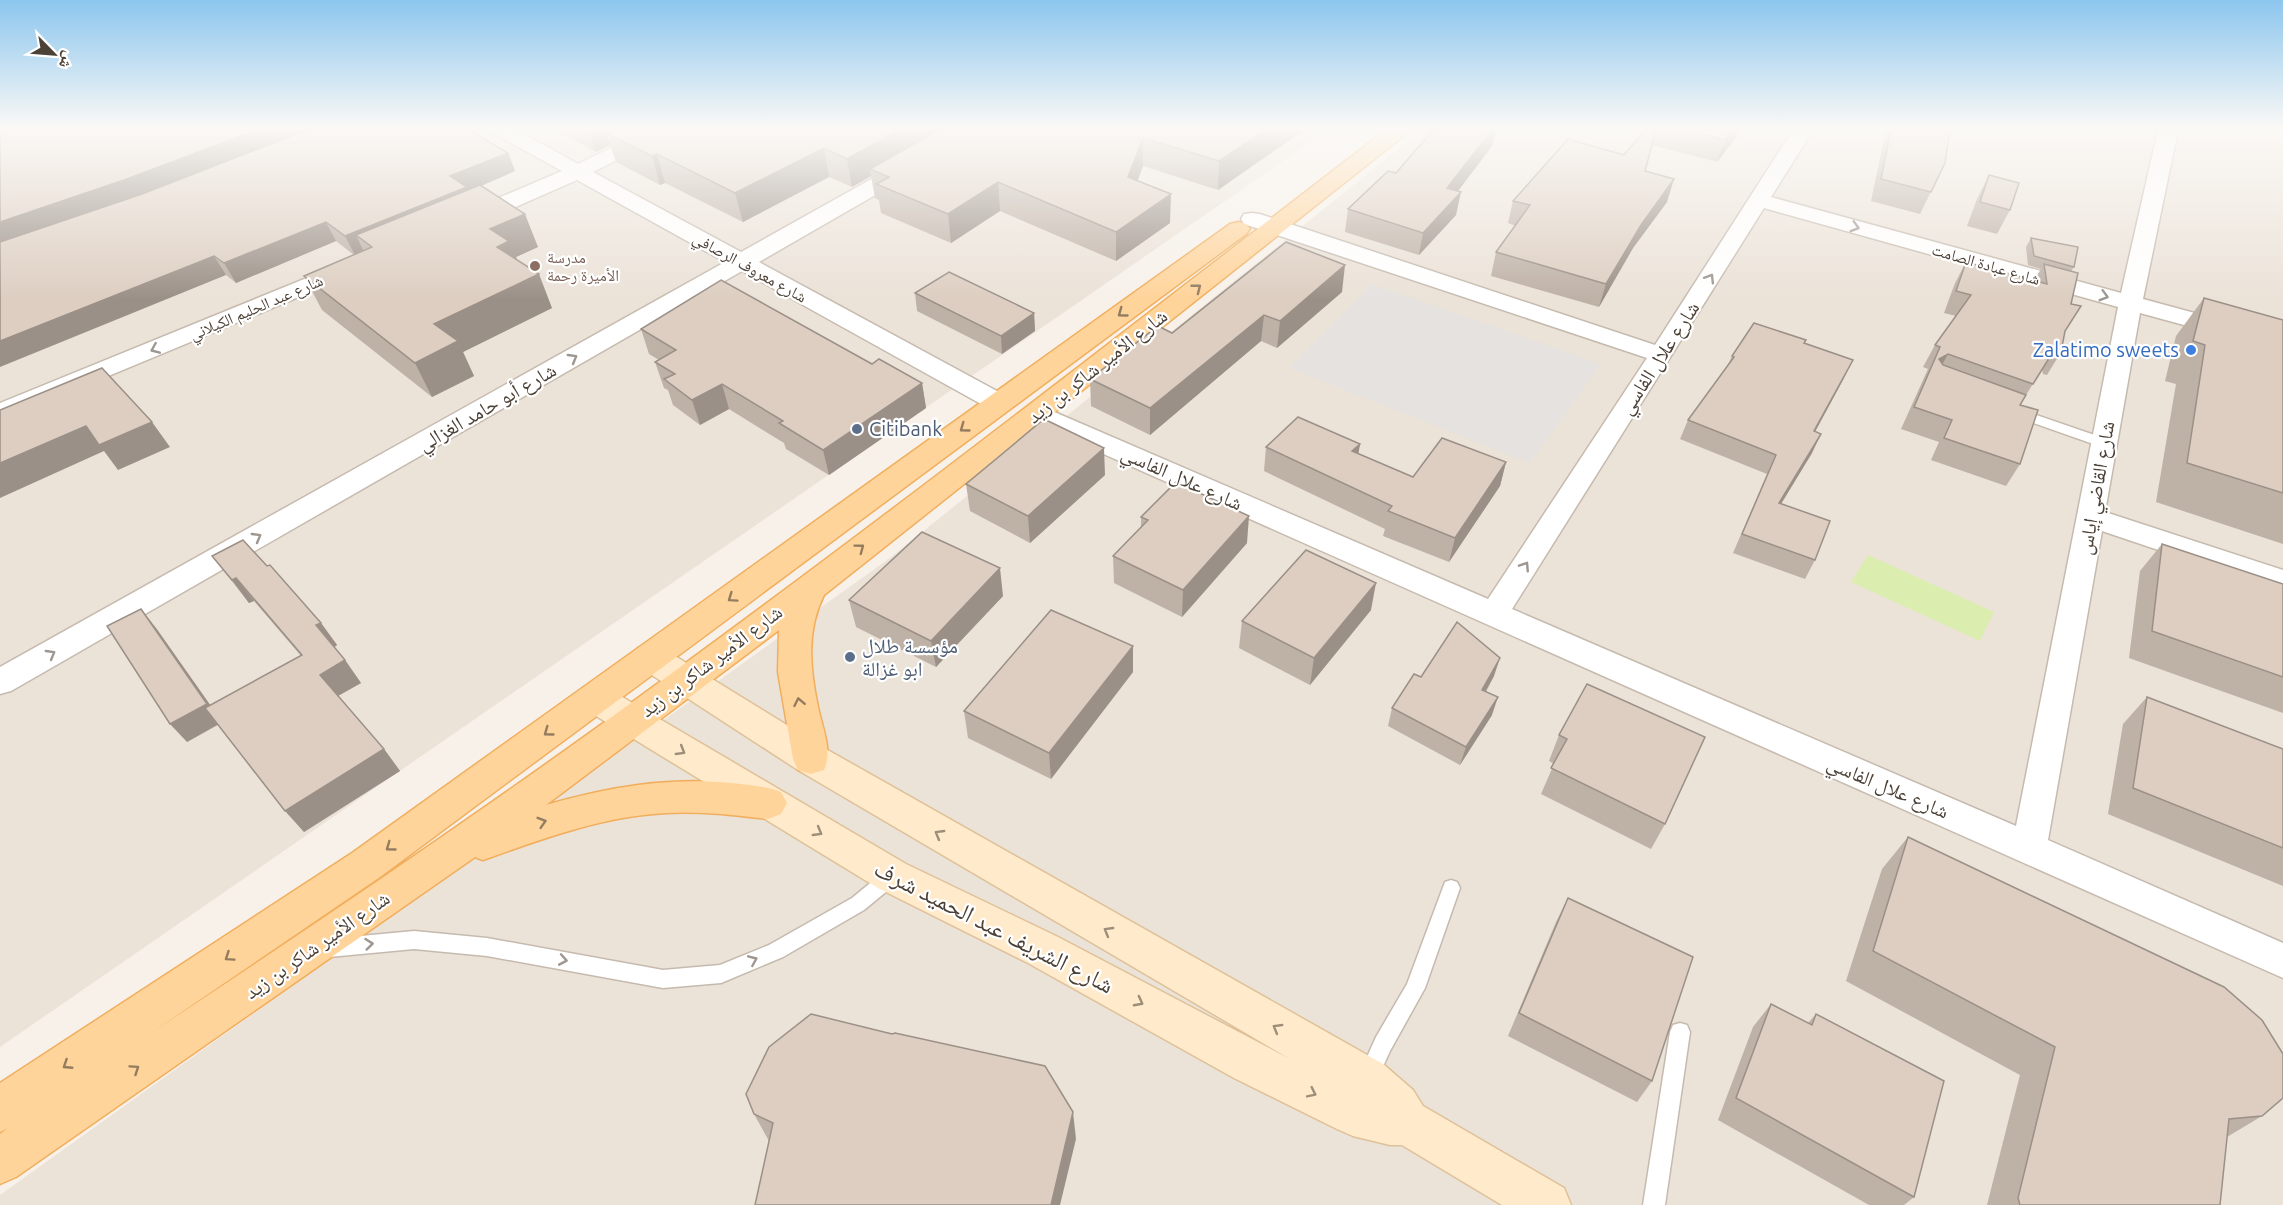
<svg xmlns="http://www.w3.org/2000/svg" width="2283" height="1205" viewBox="0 0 2283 1205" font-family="Ubuntu,'Noto Naskh Arabic',sans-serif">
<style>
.residential{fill:#ebe2d8}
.green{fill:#dbeeaf}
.parking{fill:#e5e2df}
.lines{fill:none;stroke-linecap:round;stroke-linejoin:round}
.lane-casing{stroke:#c6baae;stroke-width:3}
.street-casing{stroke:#c6baae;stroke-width:3}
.secondary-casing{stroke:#dec198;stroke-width:3}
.primary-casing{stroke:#f1af5e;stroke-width:3}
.lane{fill:#fff;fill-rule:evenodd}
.street{fill:#fff;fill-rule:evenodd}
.secondary{fill:#ffebcc;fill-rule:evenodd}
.primary{fill:#ffd49b;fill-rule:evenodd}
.wall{fill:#beb1a6}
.shaded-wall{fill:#9b9087}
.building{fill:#ddcec1;stroke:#9b9087;stroke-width:1.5}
.oneway{stroke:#9d9691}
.oneway2{stroke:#947c5f}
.oneway3{stroke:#9d8e7a}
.education-dot{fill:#8d6e63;stroke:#fff;stroke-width:2}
.shop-dot{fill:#3f7fe0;stroke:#fff;stroke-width:2}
.service-dot{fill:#5c6f8a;stroke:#fff;stroke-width:2}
.labels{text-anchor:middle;stroke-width:4.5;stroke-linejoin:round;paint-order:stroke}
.far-education-label{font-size:16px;fill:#785e54;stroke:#fff;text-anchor:start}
.far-street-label{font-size:16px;fill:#4c4137;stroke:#fff}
.shop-label{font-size:20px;fill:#366cbe;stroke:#fff;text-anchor:end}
.street-label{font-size:20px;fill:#4c4137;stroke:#fff}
.service-label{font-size:20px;fill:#4e5e75;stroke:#fff;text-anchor:start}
.near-street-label{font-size:24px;fill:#4c4137;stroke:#fff}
</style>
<rect width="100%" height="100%" fill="#f7f1ea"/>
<g class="residential">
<polygon points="0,130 1328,130 0,1047"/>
<polygon points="1422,130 2283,130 2283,1205 0,1205 0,1195 890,558"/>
</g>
<polygon class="green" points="1868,555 1994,612 1980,641 1851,582"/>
<polygon class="parking" points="1372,284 1601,364 1530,463 1289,368"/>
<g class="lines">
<defs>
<g id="lane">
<polygon points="2016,408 2109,440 2111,443 2104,447 2099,446 2011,415 2010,412 2011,409"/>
<polygon points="892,868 898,870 901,876 898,882 864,910 783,957 721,983 663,988 487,956 414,949 329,957 322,954 320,948 322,942 329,939 414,931 487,938 663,970 720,965 769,945 852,898 886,870"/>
<polygon points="1451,880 1457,882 1460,888 1425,988 1390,1051 1375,1084 1368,1087 1361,1084 1358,1077 1376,1037 1407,984 1445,882"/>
<polygon points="1680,1023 1687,1025 1690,1032 1665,1205 1643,1205 1670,1032 1673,1025"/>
</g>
<g id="street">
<polygon points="492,130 517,130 578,164 647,130 673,130 670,134 593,172 741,252 959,130 984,130 981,134 759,262 1008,397 1012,403 1008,409 999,411 990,409 742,271 11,691 0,694 0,667 725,262 577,180 479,223 471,224 463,223 460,218 463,213 562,171 495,134"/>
<path d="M1793 130H1813L1771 197 2121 293 2158 130H2178L2143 299 2283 337V352L2140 313 2105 512 2283 570V592L2102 531 2048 840 2283 943V978L1027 420 1023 414 1027 408 1036 406 1045 408 1488 599 1647 358 1244 224 1241 219 1244 214 1252 213 1260 214 1655 345ZM1764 208 2118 307 2016 826 1512 609Z"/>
<polygon points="346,262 354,264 357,269 354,274 0,421 0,403"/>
</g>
<polygon id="secondary" points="650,644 662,648 824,748 1383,1064 1413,1090 1423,1106 1564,1188 1571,1205 1502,1205 1402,1145 1390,1145 1353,1136 1337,1129 1234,1078 1028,963 878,888 583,708 577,698 583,688 595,684 607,688 906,864 1058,937 1290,1059 798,770 638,666 633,657 638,648"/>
<path id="primary" d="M1386 130H1411L824 595C806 631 810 669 818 707 822 727 833 751 824 770L811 774 798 770 793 759 778 672 779 630 546 805C608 787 667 777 732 783 749 785 765 786 781 792L787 803 781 814 768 819C734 815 700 811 666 813 603 816 542 839 483 860L475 857 16 1177 0 1184V1134L8 1128 0 1132V1083L352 853 1230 224 1238 222 1246 224 1250 229 1246 234 380 877 151 1033C322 920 492 805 657 684 904 504 1144 316 1386 130Z"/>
</defs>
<use href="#lane" class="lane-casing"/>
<use href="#street" class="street-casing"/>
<use href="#secondary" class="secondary-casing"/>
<use href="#primary" class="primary-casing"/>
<use href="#lane" class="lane"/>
<use href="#street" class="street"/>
<use href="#secondary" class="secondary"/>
<use href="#primary" class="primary"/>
</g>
<g class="wall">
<polygon points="0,130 508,153 515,171 481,186 538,247 516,257 517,260 552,308 463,352 474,376 432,397 322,310 304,276 354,255 336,241 236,283 226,275"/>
<polygon points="557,130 1304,130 1218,190 1143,166 1137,181 1170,223 1116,261 1000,211 951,243 881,213 879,200 875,198 871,176 852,187 829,177 743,222 665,183 660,185 616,162 610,145 596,152"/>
<polygon points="1433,130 1496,130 1492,146 1457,191 1456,215 1419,255 1345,232 1348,209 1396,173"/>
<polygon points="1645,130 1738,130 1736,137 1717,162 1652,145 1645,171 1667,202 1633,248 1599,307 1491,276 1496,252 1516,226 1508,223 1513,201 1624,155"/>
<polygon points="1886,130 1950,130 1945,163 1920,214 1871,201"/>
<polygon points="1989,175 2010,210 1997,234 1967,226 1977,199"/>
<polygon points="2031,238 2074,267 2071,271 2065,331 2061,352 2047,375 2043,374 2042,369 2020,405 2020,464 2006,486 1931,460 1939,442 1901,429 1928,369 1923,367 1935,345 1956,316 1944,313 1955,283 1966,262 2034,280 2041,269 2028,265 2026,247"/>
<polygon points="1342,292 1277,348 1261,341 1150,435 1091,406 1090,379 1172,333"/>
<polygon points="915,293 1034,313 1035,331 1002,354 917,311"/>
<polygon points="2204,298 2283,320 2283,544 2156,502 2176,384 2165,381 2176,336"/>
<polygon points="641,329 872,364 922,383 926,408 829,475 786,449 784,443 729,409 700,425 673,405 668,390 664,388 655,362 659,360 649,354"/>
<polygon points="1804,344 1844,378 1815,432 1812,453 1781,504 1815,560 1805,579 1733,553 1767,474 1680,439 1688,420 1728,365 1732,356"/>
<polygon points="1360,444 1358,454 1413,477 1506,462 1500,486 1449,562 1383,536 1385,529 1264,471 1266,447"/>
<polygon points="1105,475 1030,543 970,511 966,484"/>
<polygon points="1141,517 1247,543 1182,617 1114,583 1113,556 1141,527"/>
<polygon points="2162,544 2283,584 2283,713 2129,658 2140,571"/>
<polygon points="212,556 267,566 321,623 337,645 334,647 345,660 361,683 338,696 384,749 400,771 304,832 218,725 187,742 156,628 211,706 301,656 254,601 249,603"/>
<polygon points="1003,596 936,667 856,627 849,600"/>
<polygon points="1371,610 1310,685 1239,648 1242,621"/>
<polygon points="1133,672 1051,779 968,738 964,711"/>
<polygon points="1494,676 1486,692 1492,715 1460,765 1388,726 1392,708 1421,677"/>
<polygon points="1587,684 1665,824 1651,849 1541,794 1554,764 1549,761 1559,735"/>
<polygon points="2147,697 2283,749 2283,886 2108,814 2123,724"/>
<polygon points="1908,837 2262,1116 2227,1137 2220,1205 1987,1205 2020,1075 1846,981 1882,869"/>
<polygon points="1568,898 1652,1081 1637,1102 1508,1036 1556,922"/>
<polygon points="1771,1004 1808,1023 1816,1014 1914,1197 1904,1205 1869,1205 1718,1120 1753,1027"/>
<polygon points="754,1114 1076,1139 769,1141"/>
</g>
<g class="shaded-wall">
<polygon points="257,130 315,130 0,247 0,222"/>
<polygon points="589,130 641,130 607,134 610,145 596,152"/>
<polygon points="899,130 954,130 870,169 871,176 852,187 847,159"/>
<polygon points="1265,130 1304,130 1218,190 1219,161"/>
<polygon points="1492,130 1496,130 1492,146 1443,211 1447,188"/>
<polygon points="1732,130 1738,130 1736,137 1717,162 1725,140"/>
<polygon points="1143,138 1143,166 1128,207 1128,177"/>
<polygon points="824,148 829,177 743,222 735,193"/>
<polygon points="508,153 515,171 469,191 372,247 356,235 364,252 355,255 345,236 450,176"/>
<polygon points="657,154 665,183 660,185 652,156"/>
<polygon points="1674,179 1667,202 1633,248 1599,307 1606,284 1641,225"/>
<polygon points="998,182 1000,211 951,243 948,214"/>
<polygon points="1461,192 1456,215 1419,255 1423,233"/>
<polygon points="1171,194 1170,223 1116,261 1116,232"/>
<polygon points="525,214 538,247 516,257 523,275 511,280 490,229"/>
<polygon points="326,222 336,241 236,283 224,263"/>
<polygon points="214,256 226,275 0,367 0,341"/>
<polygon points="1345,265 1342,292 1277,348 1280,321"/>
<polygon points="539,274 552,308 463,352 474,376 432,397 415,363 434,324"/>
<polygon points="1034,313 1035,331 1002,354 1001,336"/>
<polygon points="1264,315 1261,341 1150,435 1150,408"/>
<polygon points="1948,354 1936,376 1939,359"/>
<polygon points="1853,360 1844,378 1805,450 1814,431"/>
<polygon points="922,383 926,408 829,475 823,450"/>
<polygon points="722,384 729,409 700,425 692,400"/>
<polygon points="152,422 170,447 118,470 104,451 0,498 0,463 86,426"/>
<polygon points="1821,434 1812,453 1770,522 1779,503"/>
<polygon points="1360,444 1356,468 1352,451"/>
<polygon points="1104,448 1105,475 1030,543 1028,516"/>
<polygon points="1506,462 1500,486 1449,562 1455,538"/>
<polygon points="1249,516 1247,543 1182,617 1183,590"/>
<polygon points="1000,568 1003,596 936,667 931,641"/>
<polygon points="236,578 254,601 249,603 232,580"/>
<polygon points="1376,583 1371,610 1310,685 1314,658"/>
<polygon points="141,609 156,628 222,722 187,742 170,724"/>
<polygon points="321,623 337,645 333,648 316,625"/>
<polygon points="1133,646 1133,672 1051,779 1049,753"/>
<polygon points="1500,658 1494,676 1476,708 1482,690"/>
<polygon points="345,660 361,683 336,697 320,675"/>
<polygon points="1498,697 1492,715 1460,765 1466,747"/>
<polygon points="384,749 400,771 304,832 285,811"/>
<polygon points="1073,1112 1076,1139 1060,1205 1051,1205"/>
</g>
<g class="building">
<polygon points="0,130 257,130 124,180 0,222"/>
<polygon points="307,130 469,130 508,153 450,176 467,187 345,236 326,222 224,263 214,256 0,341 0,242 142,194"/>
<polygon points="615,130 899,130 847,159 824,148 735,193 657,154 652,156 607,134"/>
<polygon points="939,130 1265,130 1219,161 1143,138 1128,177 1171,194 1116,232 998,182 948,214 876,184 889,177 870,169"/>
<polygon points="1433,130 1492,130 1447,188 1461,192 1423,233 1348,209 1388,171 1396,173"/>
<polygon points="1645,130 1656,130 1645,171 1674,179 1641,225 1606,284 1496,252 1530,205 1513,201 1568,139 1624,155"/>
<polygon points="1688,130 1732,130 1725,140"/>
<polygon points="1891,130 1950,130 1945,163 1931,192 1881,179"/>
<polygon points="1989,175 2019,183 2010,210 1980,202"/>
<polygon points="480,185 525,214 490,229 509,241 497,247 539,274 434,324 458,341 415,363 304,276 372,247 356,235"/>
<polygon points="2031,238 2078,247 2074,267 2034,256"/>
<polygon points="1286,242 1345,265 1280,321 1264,315 1150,408 1090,379 1158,326 1172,333"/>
<polygon points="1966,262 2047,284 2044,264 2078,273 2071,304 2081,306 2065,331 2061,352 2057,352 2056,347 2033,384 1948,354 1939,359 1943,365 2026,395 2020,405 2038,410 2020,464 1944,438 1952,420 1914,407 1940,347 1935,345 1971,295 1956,291"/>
<polygon points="949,272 1034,313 1001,336 915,293"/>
<polygon points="721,280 872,364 879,359 922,383 823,450 779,423 783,421 722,384 692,400 664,379 675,374 655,362 676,350 641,329"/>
<polygon points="2204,298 2283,320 2283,493 2187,463 2205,345 2193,341"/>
<polygon points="1754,323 1806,340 1804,343 1853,360 1814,431 1821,434 1779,503 1830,521 1815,560 1742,534 1776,455 1688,420 1734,357 1732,356"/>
<polygon points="102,368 152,422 99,445 86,426 0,463 0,410"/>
<polygon points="1298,417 1360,444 1352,451 1413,477 1442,438 1506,462 1455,538 1388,511 1392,506 1266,447"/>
<polygon points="1044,419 1104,448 1028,516 966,484"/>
<polygon points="1176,482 1249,516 1183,590 1113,556 1148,520 1141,517"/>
<polygon points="922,532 1000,568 931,641 849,600"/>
<polygon points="243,540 267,566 270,565 321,623 316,625 345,660 320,675 384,749 285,811 205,708 302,655 236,578 232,580 212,556"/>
<polygon points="2162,544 2283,584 2283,677 2152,631"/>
<polygon points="1306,550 1376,583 1314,658 1242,621"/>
<polygon points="141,609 207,704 170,724 107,626"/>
<polygon points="1051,610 1133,646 1049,753 964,711"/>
<polygon points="1457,622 1500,658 1482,690 1498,697 1466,747 1392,708 1414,674 1421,677"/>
<polygon points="1587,684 1705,737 1665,824 1551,768 1567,739 1559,735"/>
<polygon points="2147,697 2283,749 2283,848 2133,788"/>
<polygon points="1908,837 2224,987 2262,1020 2283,1054 2283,1098 2262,1116 2229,1119 2220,1205 2020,1205 2018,1198 2055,1047 1873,951"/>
<polygon points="1568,898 1693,957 1652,1081 1519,1013"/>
<polygon points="1771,1004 1812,1025 1816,1014 1944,1081 1914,1197 1736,1098"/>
<polygon points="811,1014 892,1034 895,1033 1045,1066 1073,1112 1051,1205 755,1205 773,1123 754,1114 746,1094 769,1047"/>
</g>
<defs><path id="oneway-chevron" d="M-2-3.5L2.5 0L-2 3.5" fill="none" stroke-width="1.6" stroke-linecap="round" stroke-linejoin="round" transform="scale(1.5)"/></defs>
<g class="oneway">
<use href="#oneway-chevron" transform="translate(1855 227) rotate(16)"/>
<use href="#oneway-chevron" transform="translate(1710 278) rotate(-58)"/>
<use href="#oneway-chevron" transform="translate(2104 296) rotate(16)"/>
<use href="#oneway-chevron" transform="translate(155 349) rotate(157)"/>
<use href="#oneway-chevron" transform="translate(573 358) rotate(-30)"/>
<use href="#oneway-chevron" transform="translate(257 537) rotate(-30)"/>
<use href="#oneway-chevron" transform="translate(1525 566) rotate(-57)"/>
<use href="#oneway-chevron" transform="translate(51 654) rotate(-30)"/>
<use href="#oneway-chevron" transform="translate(369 944) rotate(-6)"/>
<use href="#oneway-chevron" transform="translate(563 960) rotate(10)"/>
<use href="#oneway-chevron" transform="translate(753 960) rotate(-23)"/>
</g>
<g class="oneway2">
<use href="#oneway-chevron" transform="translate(1197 288) rotate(-38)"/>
<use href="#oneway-chevron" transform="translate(1122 313) rotate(144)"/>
<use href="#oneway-chevron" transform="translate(964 428) rotate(144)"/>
<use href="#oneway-chevron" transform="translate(860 548) rotate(-37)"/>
<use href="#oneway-chevron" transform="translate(732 598) rotate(145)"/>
<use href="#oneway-chevron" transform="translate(799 702) rotate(-101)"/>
<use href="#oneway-chevron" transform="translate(548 732) rotate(144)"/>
<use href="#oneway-chevron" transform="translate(542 822) rotate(-17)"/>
<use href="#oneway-chevron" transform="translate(390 847) rotate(144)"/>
<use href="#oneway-chevron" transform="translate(229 957) rotate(146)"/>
<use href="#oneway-chevron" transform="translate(67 1065) rotate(147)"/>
<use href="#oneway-chevron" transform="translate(135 1069) rotate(-34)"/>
</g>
<g class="oneway3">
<use href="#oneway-chevron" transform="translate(681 751) rotate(31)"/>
<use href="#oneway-chevron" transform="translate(818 832) rotate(30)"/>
<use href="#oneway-chevron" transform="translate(939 834) rotate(-150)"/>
<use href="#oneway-chevron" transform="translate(1108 931) rotate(-150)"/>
<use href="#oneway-chevron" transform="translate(1139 1002) rotate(28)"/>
<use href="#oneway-chevron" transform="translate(1277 1028) rotate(-150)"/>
<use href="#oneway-chevron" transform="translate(1312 1093) rotate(26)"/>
</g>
<linearGradient id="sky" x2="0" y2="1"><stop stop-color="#8cc6ee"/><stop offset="0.43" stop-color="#fbf9f6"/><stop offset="1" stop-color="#fbf9f6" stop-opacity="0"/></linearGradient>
<rect width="2283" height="299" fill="url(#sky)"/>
<circle class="education-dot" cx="535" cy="266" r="6"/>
<circle class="shop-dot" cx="2191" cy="350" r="6"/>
<g class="service-dot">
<circle cx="857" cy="429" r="6"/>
<circle cx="850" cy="657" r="6"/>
</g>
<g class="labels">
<g class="far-education-label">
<text x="547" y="263">مدرسة<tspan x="547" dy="18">الأميرة رحمة</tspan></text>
</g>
<g class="far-street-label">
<text transform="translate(1986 264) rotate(16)" y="6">شارع عبادة الصامت</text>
<text transform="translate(750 267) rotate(29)" y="6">شارع معروف الرصافي</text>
<text transform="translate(256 307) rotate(-23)" y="6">شارع عبد الحليم الكيلاني</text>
</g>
<g class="shop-label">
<text x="2179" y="357">Zalatimo sweets</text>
</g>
<g class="street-label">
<text transform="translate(1659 358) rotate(-57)" y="7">شارع علال الفاسي</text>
<text transform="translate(1097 366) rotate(-38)" y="7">شارع الأمير شاكر بن زيد</text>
<text transform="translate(487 407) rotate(-30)" y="7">شارع أبو حامد الغزالي</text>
<text transform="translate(1182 478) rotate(24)" y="7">شارع علال الفاسي</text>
<text transform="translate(2096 488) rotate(-80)" y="7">شارع القاضي إياس</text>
<text transform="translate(711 661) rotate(-37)" y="7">شارع الأمير شاكر بن زيد</text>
<text transform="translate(1888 787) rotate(23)" y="7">شارع علال الفاسي</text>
<text transform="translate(317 945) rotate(-35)" y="7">شارع الأمير شاكر بن زيد</text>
</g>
<g class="service-label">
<text x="869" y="436">Citibank</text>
<text x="862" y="653">مؤسسة طلال<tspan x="862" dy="23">ابو غزالة</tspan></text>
</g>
<g class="near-street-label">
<text transform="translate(994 927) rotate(27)" y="8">شارع الشريف عبد الحميد شرف</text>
</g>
</g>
<g transform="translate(54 54) rotate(115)" stroke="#ffffff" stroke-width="4.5" paint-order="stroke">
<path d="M0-4.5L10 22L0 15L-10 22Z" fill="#4c4137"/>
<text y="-9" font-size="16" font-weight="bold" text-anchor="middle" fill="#4c4137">ش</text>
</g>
</svg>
